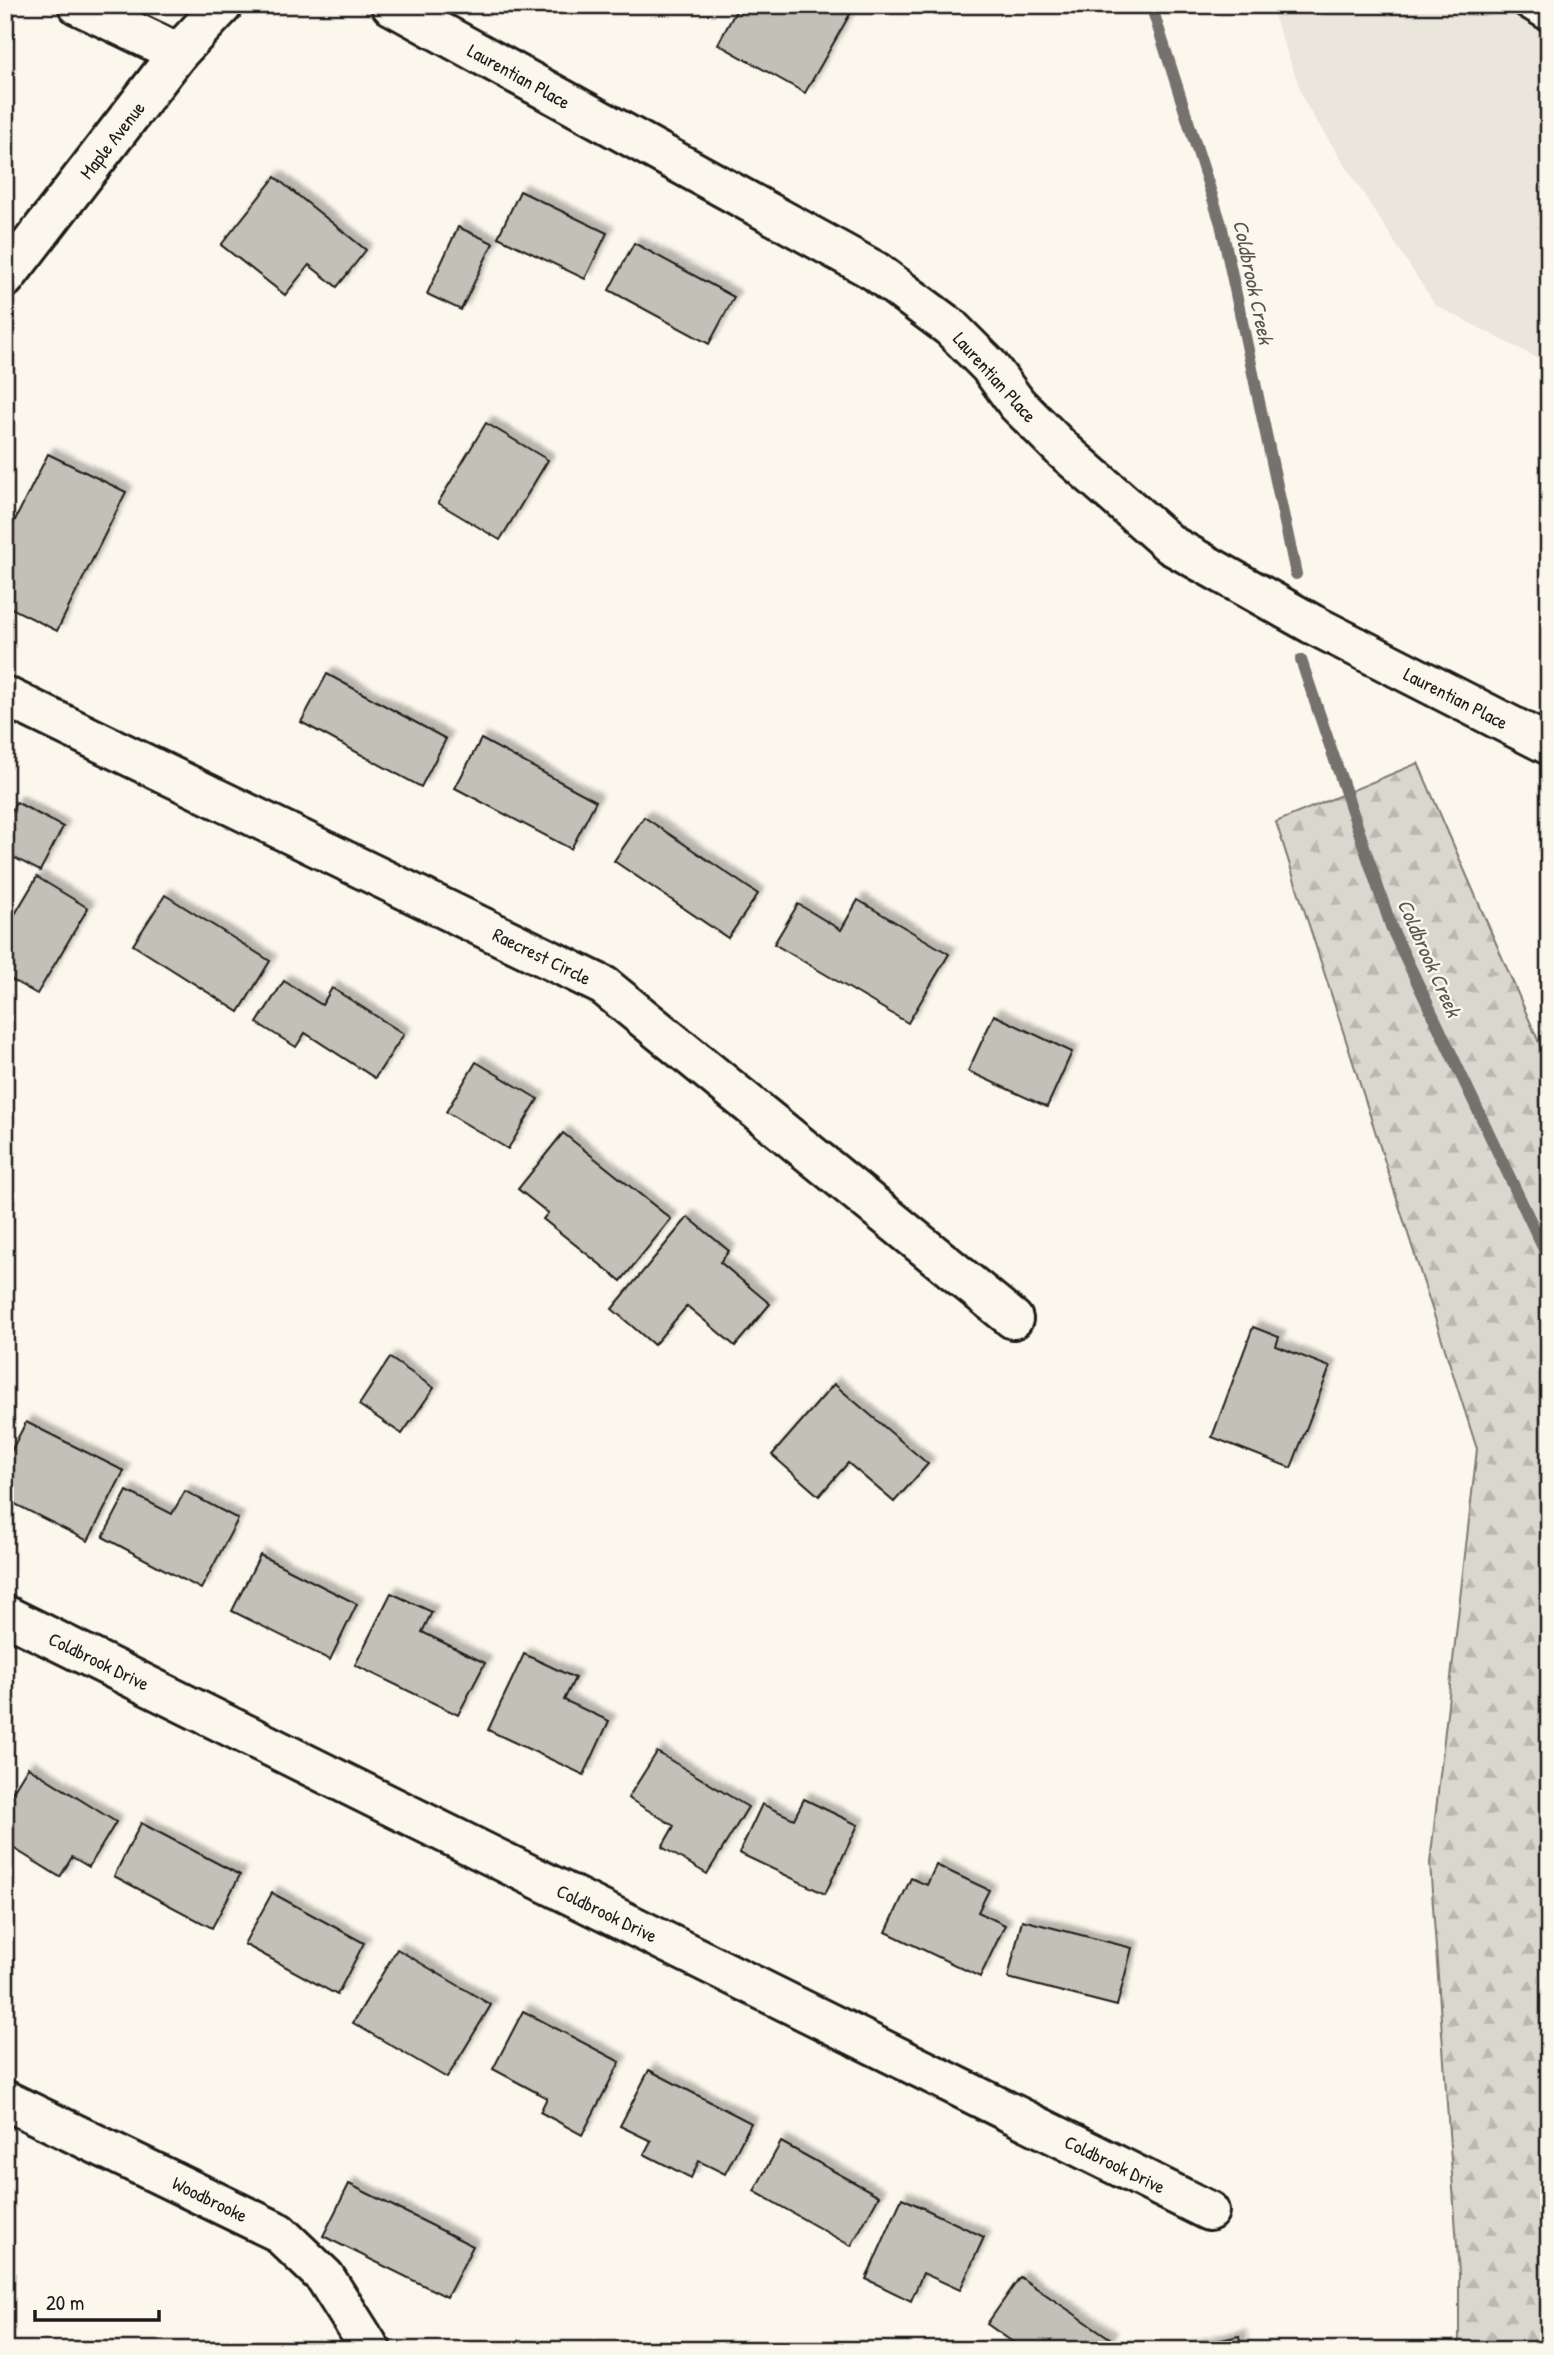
<svg xmlns="http://www.w3.org/2000/svg" width="1554" height="2355" viewBox="0 0 1554 2355" font-family="'Patrick Hand',sans-serif">
<style>
.built{fill:#eae6dc}
.forest{fill:url(#forest-firs);stroke:#7b7a75;stroke-width:2}
.lines{fill:none;stroke-linecap:round;stroke-linejoin:round}
.stream{stroke:#74726e;stroke-width:12}
.building{fill:#c3c0b8;stroke:#1c1c1c;stroke-width:2;filter:url(#shadow)}
.service-casing{stroke:#1c1c1c;stroke-width:30}
.minor-casing{stroke:#1c1c1c;stroke-width:44}
.secondary-casing{stroke:#1c1c1c;stroke-width:44}
.service{stroke:#fbf7ec;stroke-width:24}
.minor{stroke:#fbf7ec;stroke-width:38}
.secondary{stroke:#fbf7ec;stroke-width:38}
.labels{text-anchor:middle;stroke-width:5;stroke-linejoin:round;paint-order:stroke}
.street-label{font-size:19px;fill:#1c1c1c;stroke:#fbf7ec}
.water-label{font-size:21px;font-style:italic;fill:#575653;stroke:#fbf7ec}
</style>
<defs>
<pattern id="forest-firs" width="22" height="20" patternUnits="userSpaceOnUse" patternTransform="scale(1.75)"><rect width="22" height="20" fill="#dad7ce"/><path d="M5 1l3.5 6h-7zM16 11l3.5 6h-7z" fill="#bab8b0"/></pattern>
<filter id="shadow"><feDropShadow dx="6" dy="-6" stdDeviation="2" flood-color="#0004"/></filter>
</defs>
<rect width="100%" height="100%" fill="#fbf7ec"/>
<filter id="ink" filterUnits="userSpaceOnUse"><feTurbulence type="fractalNoise" baseFrequency=".0143" numOctaves="2"/><feDisplacementMap in="SourceGraphic" scale="14" xChannelSelector="R" yChannelSelector="G"/><feConvolveMatrix kernelMatrix="1 2 1 2 8 2 1 2 1" color-interpolation-filters="sRGB"/></filter>
<g filter="url(#ink)">
<polygon class="built" points="1270,5 1549,5 1549,364 1435,305 1305,103"/>
<polygon class="forest" points="1418,763 1547,1061 1549,1058 1549,2350 1459,2350 1459,2274 1430,1863 1477,1449 1276,822"/>
<g class="lines">
<g class="stream">
<polyline points="1151,5 1221,224 1296,574"/>
<polyline points="1301,660 1392,929 1549,1260"/>
</g>
</g>
<g class="building">
<polygon points="739,5 835,5 850,14 805,93 718,44"/>
<polygon points="275,177 366,250 337,287 309,265 285,295 221,245"/>
<polygon points="520,191 607,233 585,279 498,237"/>
<polygon points="458,227 493,243 461,310 427,294"/>
<polygon points="634,243 734,297 709,344 609,290"/>
<polygon points="486,423 548,460 500,540 438,503"/>
<polygon points="48,454 126,492 57,631 5,605 5,540"/>
<polygon points="327,674 446,739 421,787 301,722"/>
<polygon points="481,739 596,801 571,849 455,788"/>
<polygon points="16,802 63,827 40,871 5,853 5,823"/>
<polygon points="644,817 758,894 728,938 614,861"/>
<polygon points="37,877 88,908 37,994 5,976 5,931"/>
<polygon points="165,895 270,961 239,1012 133,945"/>
<polygon points="858,900 949,954 908,1023 774,944 798,904 841,930"/>
<polygon points="284,981 322,1005 332,988 404,1034 375,1078 305,1033 296,1047 257,1023"/>
<polygon points="994,1015 1072,1052 1047,1107 968,1071"/>
<polygon points="476,1062 538,1099 508,1149 446,1112"/>
<polygon points="563,1133 671,1219 621,1281 543,1219 548,1213 518,1189"/>
<polygon points="688,1217 729,1251 720,1262 770,1304 735,1346 687,1306 654,1345 612,1309"/>
<polygon points="1253,1327 1279,1337 1276,1346 1330,1367 1291,1468 1212,1437"/>
<polygon points="390,1358 434,1388 402,1434 359,1405"/>
<polygon points="834,1384 928,1464 894,1502 848,1463 819,1496 772,1455"/>
<polygon points="26,1422 124,1471 88,1541 5,1499 5,1463"/>
<polygon points="127,1491 172,1514 185,1491 238,1519 201,1589 103,1537"/>
<polygon points="260,1555 357,1604 330,1660 232,1611"/>
<polygon points="391,1593 432,1612 422,1632 485,1663 458,1715 355,1665"/>
<polygon points="524,1654 575,1678 564,1700 609,1721 584,1775 488,1730"/>
<polygon points="657,1752 748,1807 707,1874 662,1847 674,1826 628,1798"/>
<polygon points="28,1767 116,1822 89,1867 72,1857 60,1877 5,1843 5,1804"/>
<polygon points="804,1799 858,1825 825,1894 739,1853 762,1804 794,1819"/>
<polygon points="141,1823 240,1875 212,1928 114,1876"/>
<polygon points="936,1865 989,1890 978,1912 1005,1925 980,1977 886,1932 911,1878 927,1885"/>
<polygon points="272,1893 364,1943 337,1995 244,1944"/>
<polygon points="1022,1920 1132,1948 1117,2006 1008,1978"/>
<polygon points="397,1949 491,2005 447,2078 353,2023"/>
<polygon points="523,2011 620,2062 582,2135 540,2112 547,2098 493,2069"/>
<polygon points="649,2070 751,2123 725,2174 699,2161 691,2178 644,2154 651,2141 620,2126"/>
<polygon points="781,2142 879,2196 851,2246 754,2191"/>
<polygon points="349,2184 473,2246 447,2297 323,2236"/>
<polygon points="902,2198 984,2237 960,2290 923,2273 911,2301 866,2279"/>
<polygon points="1020,2277 1111,2339 1104,2350 1024,2350 987,2324"/>
<polygon points="1239,2336 1242,2350 1178,2350"/>
</g>
<g class="lines">
<defs>
<polyline id="service" points="1526,5 1549,19"/>
<g id="minor">
<polyline points="78,5 178,53"/>
<polyline points="391,5 875,271 950,327 989,366 1017,404 1064,451 1171,545 1312,624 1549,745"/>
<polyline points="5,696 604,986 1013,1319"/>
<polyline points="5,1615 1209,2211"/>
<polyline points="5,2100 278,2232 325,2277 371,2350"/>
</g>
<polyline id="secondary" points="5,278 178,53 223,5"/>
</defs>
<use href="#service" class="service-casing"/>
<use href="#minor" class="minor-casing"/>
<use href="#secondary" class="secondary-casing"/>
<use href="#service" class="service"/>
<use href="#minor" class="minor"/>
<use href="#secondary" class="secondary"/>
</g>
</g>
<g class="labels">
<g class="street-label">
<text transform="translate(519 76) rotate(29)" y="7">Laurentian Place</text>
<text transform="translate(112 140) rotate(-52)" y="7">Maple Avenue</text>
<text transform="translate(995 377) rotate(48)" y="7">Laurentian Place</text>
<text transform="translate(1456 698) rotate(27)" y="7">Laurentian Place</text>
<text transform="translate(542 956) rotate(26)" y="7">Raecrest Circle</text>
<text transform="translate(99 1661) rotate(26)" y="7">Coldbrook Drive</text>
<text transform="translate(607 1913) rotate(26)" y="7">Coldbrook Drive</text>
<text transform="translate(1115 2164) rotate(26)" y="7">Coldbrook Drive</text>
<text transform="translate(210 2199) rotate(26)" y="7">Woodbrooke</text>
</g>
<g class="water-label">
<text transform="translate(1253 282) rotate(78)" y="7">Coldbrook Creek</text>
<text transform="translate(1429 958) rotate(66)" y="7">Coldbrook Creek</text>
</g>
</g>
<rect width="1554" height="2355" fill="none" stroke="#fbf7ec" stroke-width="28"/>
<rect x="14" y="14" width="1526" height="2327" fill="none" stroke="#1c1c1c" stroke-width="2.5" filter="url(#ink)"/>
<path d="M35 2310v10h124v-10" fill="none" stroke="#1c1c1c" stroke-width="3.5"/>
<text x="46" y="2310" font-size="21" fill="#1c1c1c" stroke="#fbf7ec" stroke-width="5" paint-order="stroke">20 m</text>
</svg>
